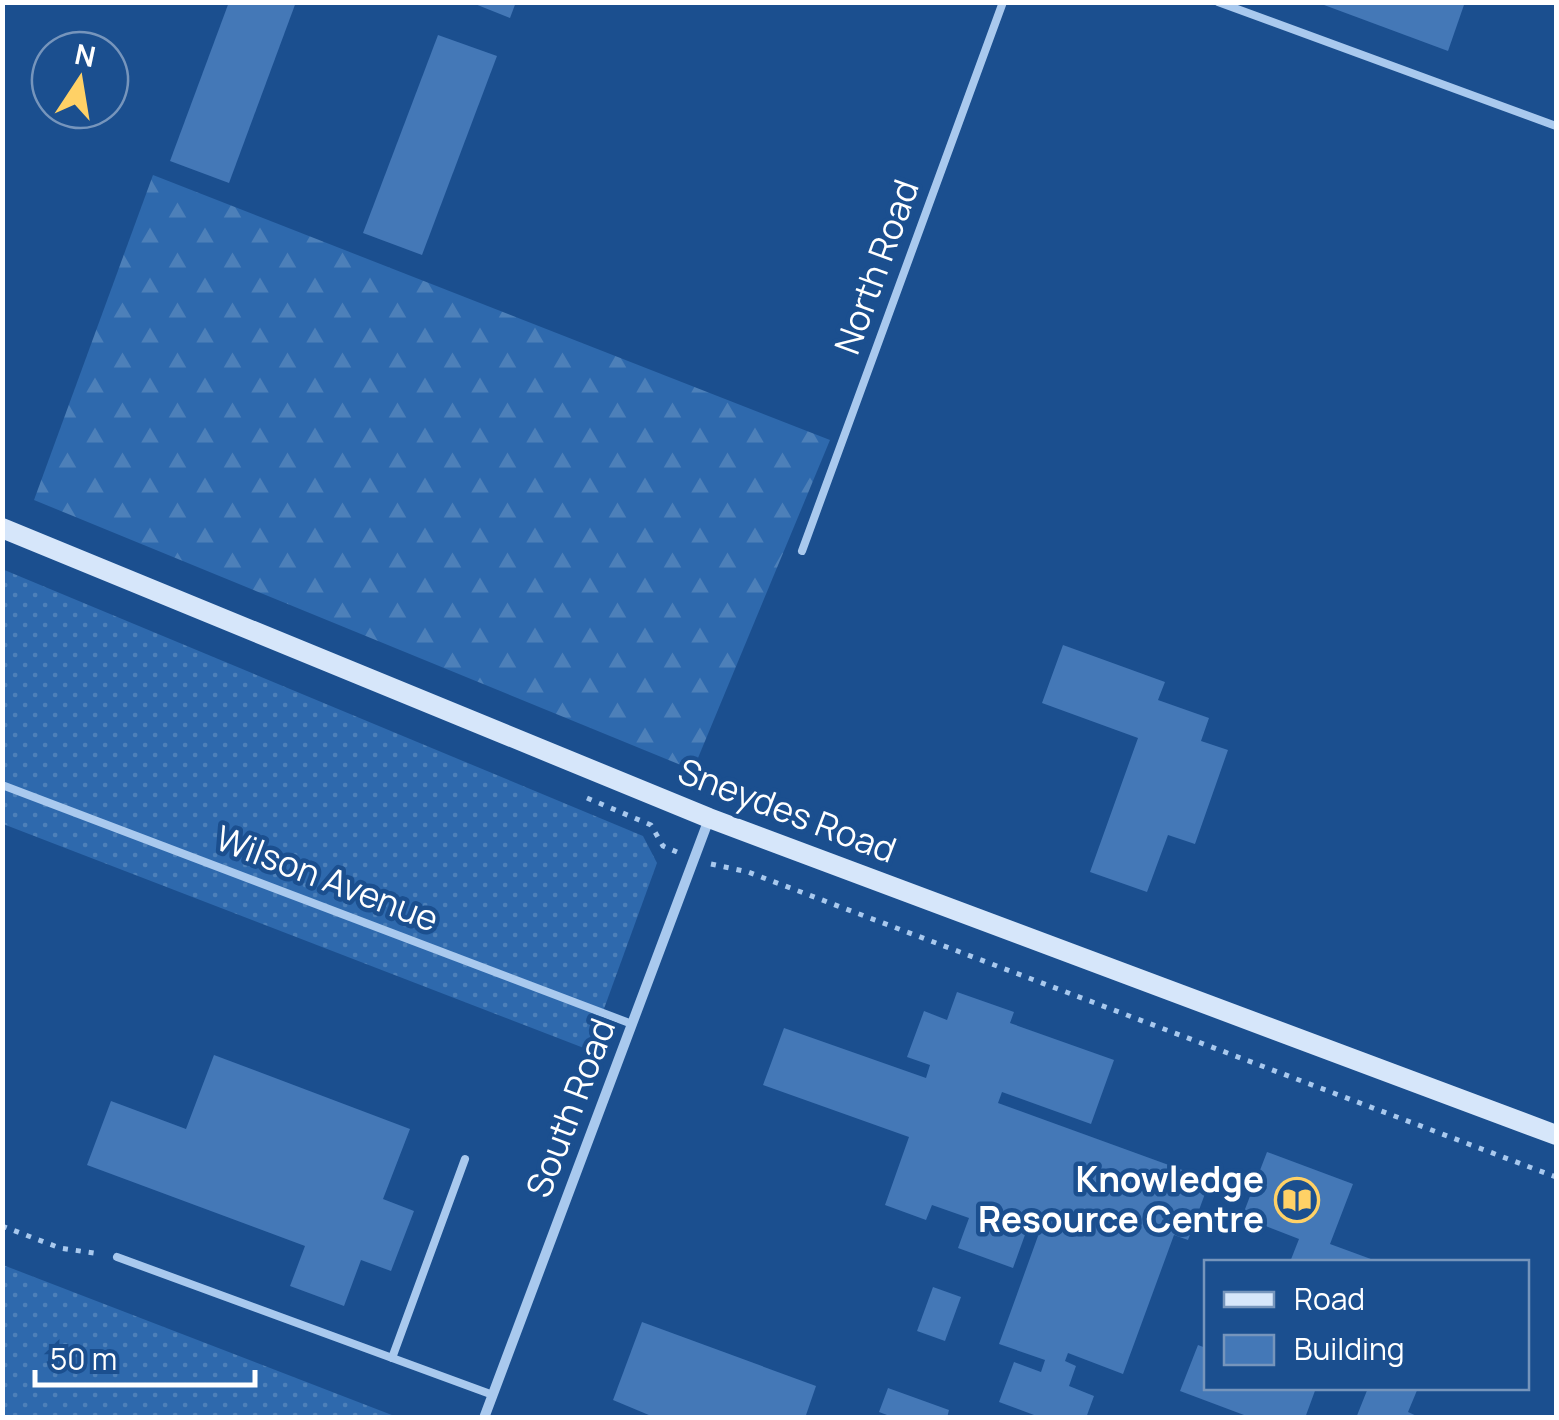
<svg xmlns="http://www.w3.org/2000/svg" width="1559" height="1420" viewBox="0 0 1559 1420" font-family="Manrope,sans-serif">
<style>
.grass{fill:url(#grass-dots)}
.forest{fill:url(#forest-firs)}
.building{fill:#4478b7}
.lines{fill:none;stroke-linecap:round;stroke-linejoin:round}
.path{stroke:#a9c9ee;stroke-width:5;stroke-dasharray:5 8;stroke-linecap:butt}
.lane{stroke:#a9c9ee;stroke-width:8}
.street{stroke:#a9c9ee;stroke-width:10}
.secondary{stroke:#d6e6fa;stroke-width:20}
.labels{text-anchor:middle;stroke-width:9;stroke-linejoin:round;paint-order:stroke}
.street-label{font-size:35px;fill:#fff;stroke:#1b4f8f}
.poi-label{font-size:35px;font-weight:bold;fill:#fff;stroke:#1b4f8f;text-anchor:end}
</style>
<defs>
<pattern id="grass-dots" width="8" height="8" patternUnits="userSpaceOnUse" patternTransform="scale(2.5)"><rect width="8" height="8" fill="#2e69ad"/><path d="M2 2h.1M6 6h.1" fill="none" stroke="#4d80b9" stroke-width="1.8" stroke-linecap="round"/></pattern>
<pattern id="forest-firs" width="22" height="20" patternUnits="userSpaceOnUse" patternTransform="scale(2.5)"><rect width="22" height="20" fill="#2e69ad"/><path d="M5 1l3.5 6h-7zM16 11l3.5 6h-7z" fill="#4d80b9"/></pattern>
</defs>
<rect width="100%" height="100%" fill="#1b4f8f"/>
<g class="grass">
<polygon points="2,569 643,836 657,863 589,1050 3,824"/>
<polygon points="3,1265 397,1417 3,1417"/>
</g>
<polygon class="forest" points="153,175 830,440 693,770 34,500"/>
<g class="building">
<polygon points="229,2 296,2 229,183 170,161"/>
<polygon points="470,2 516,2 510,18"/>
<polygon points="1316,2 1465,2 1448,51"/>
<polygon points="438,35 497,56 422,255 363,233"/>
<polygon points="1063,645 1165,682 1158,700 1209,718 1201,741 1228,750 1195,844 1168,835 1147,892 1090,872 1138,738 1042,703"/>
<polygon points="957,992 1014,1012 1010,1023 1114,1060 1091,1124 1002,1092 998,1103 1210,1180 1188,1240 1174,1235 1123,1374 1068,1353 1065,1361 1076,1366 1069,1386 1094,1396 1086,1418 1042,1418 999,1402 1014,1362 1041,1372 1045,1360 999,1344 1038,1236 1026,1232 1013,1268 958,1248 969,1218 932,1205 926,1220 885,1205 909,1137 763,1085 784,1028 926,1078 930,1065 907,1057 924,1011 947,1020"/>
<polygon points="214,1055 410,1129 383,1199 414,1211 391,1271 361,1260 344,1306 290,1286 305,1246 87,1165 111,1101 186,1129"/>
<polygon points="1267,1152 1353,1184 1330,1244 1379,1262 1290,1262 1299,1239 1242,1217"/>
<polygon points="933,1287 961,1297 945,1341 917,1331"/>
<polygon points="642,1322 816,1386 805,1418 656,1418 613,1400"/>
<polygon points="1198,1345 1206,1348 1206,1388 1316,1388 1305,1418 1252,1418 1180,1391"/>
<polygon points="888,1388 949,1410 947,1418 895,1418 879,1412"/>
<polygon points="1368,1388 1418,1388 1408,1412 1421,1418 1356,1418"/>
</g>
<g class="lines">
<g class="path">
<polyline points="587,798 651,825 663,846 677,852"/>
<polyline points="711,864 748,872 1556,1177"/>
<polyline points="2,1226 60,1248 100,1254"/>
</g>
<g class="lane">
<polyline points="1218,2 1556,126"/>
<polyline points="802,551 1003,2"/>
<polyline points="2,785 632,1024"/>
<polyline points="117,1257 493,1395"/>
<polyline points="392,1358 465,1159"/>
</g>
<polyline class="street" points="484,1418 709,819"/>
<polyline class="secondary" points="2,528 709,818 1556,1135"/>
</g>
<defs>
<symbol id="library-ring" viewBox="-11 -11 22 22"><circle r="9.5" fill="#1b4f8f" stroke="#ffd166" stroke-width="1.5"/><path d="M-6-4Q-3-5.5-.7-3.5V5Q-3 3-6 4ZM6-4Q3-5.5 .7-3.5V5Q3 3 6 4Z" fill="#ffd166"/></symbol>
</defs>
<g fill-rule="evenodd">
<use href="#library-ring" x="1272" y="1175" width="50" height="50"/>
</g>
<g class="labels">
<g class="street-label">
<text transform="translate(877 267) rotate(-70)" y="12">North Road</text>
<text transform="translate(787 811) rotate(21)" y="12">Sneydes Road</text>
<text transform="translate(327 879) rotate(21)" y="12">Wilson Avenue</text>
<text transform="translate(571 1108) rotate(-69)" y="12">South Road</text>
</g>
<g class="poi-label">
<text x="1264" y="1192">Knowledge<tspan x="1264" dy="40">Resource Centre</tspan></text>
</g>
</g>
<rect width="1559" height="1420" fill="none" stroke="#ffffff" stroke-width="10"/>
<rect x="1204" y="1260" width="325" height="130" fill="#1b4f8f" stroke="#7695bc" stroke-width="2.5"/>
<rect x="1224" y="1292" width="50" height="15" fill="#d6e6fa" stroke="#7695bc" stroke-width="2.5"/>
<text x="1294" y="1310" font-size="30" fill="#ffffff">Road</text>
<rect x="1224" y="1335" width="50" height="30" fill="#4478b7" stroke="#7695bc" stroke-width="2.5"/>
<text x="1294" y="1360" font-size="30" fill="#ffffff">Building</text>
<g transform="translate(80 80) rotate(12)"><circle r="48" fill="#1b4f8f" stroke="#7695bc" stroke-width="2.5"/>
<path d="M0-8L18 38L0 25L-18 38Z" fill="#ffd166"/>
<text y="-15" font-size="28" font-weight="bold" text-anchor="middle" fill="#ffffff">N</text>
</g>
<path d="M35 1370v15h220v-15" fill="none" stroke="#ffffff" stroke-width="5"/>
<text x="50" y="1370" font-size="30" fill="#ffffff" stroke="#1b4f8f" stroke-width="8" paint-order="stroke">50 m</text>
</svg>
